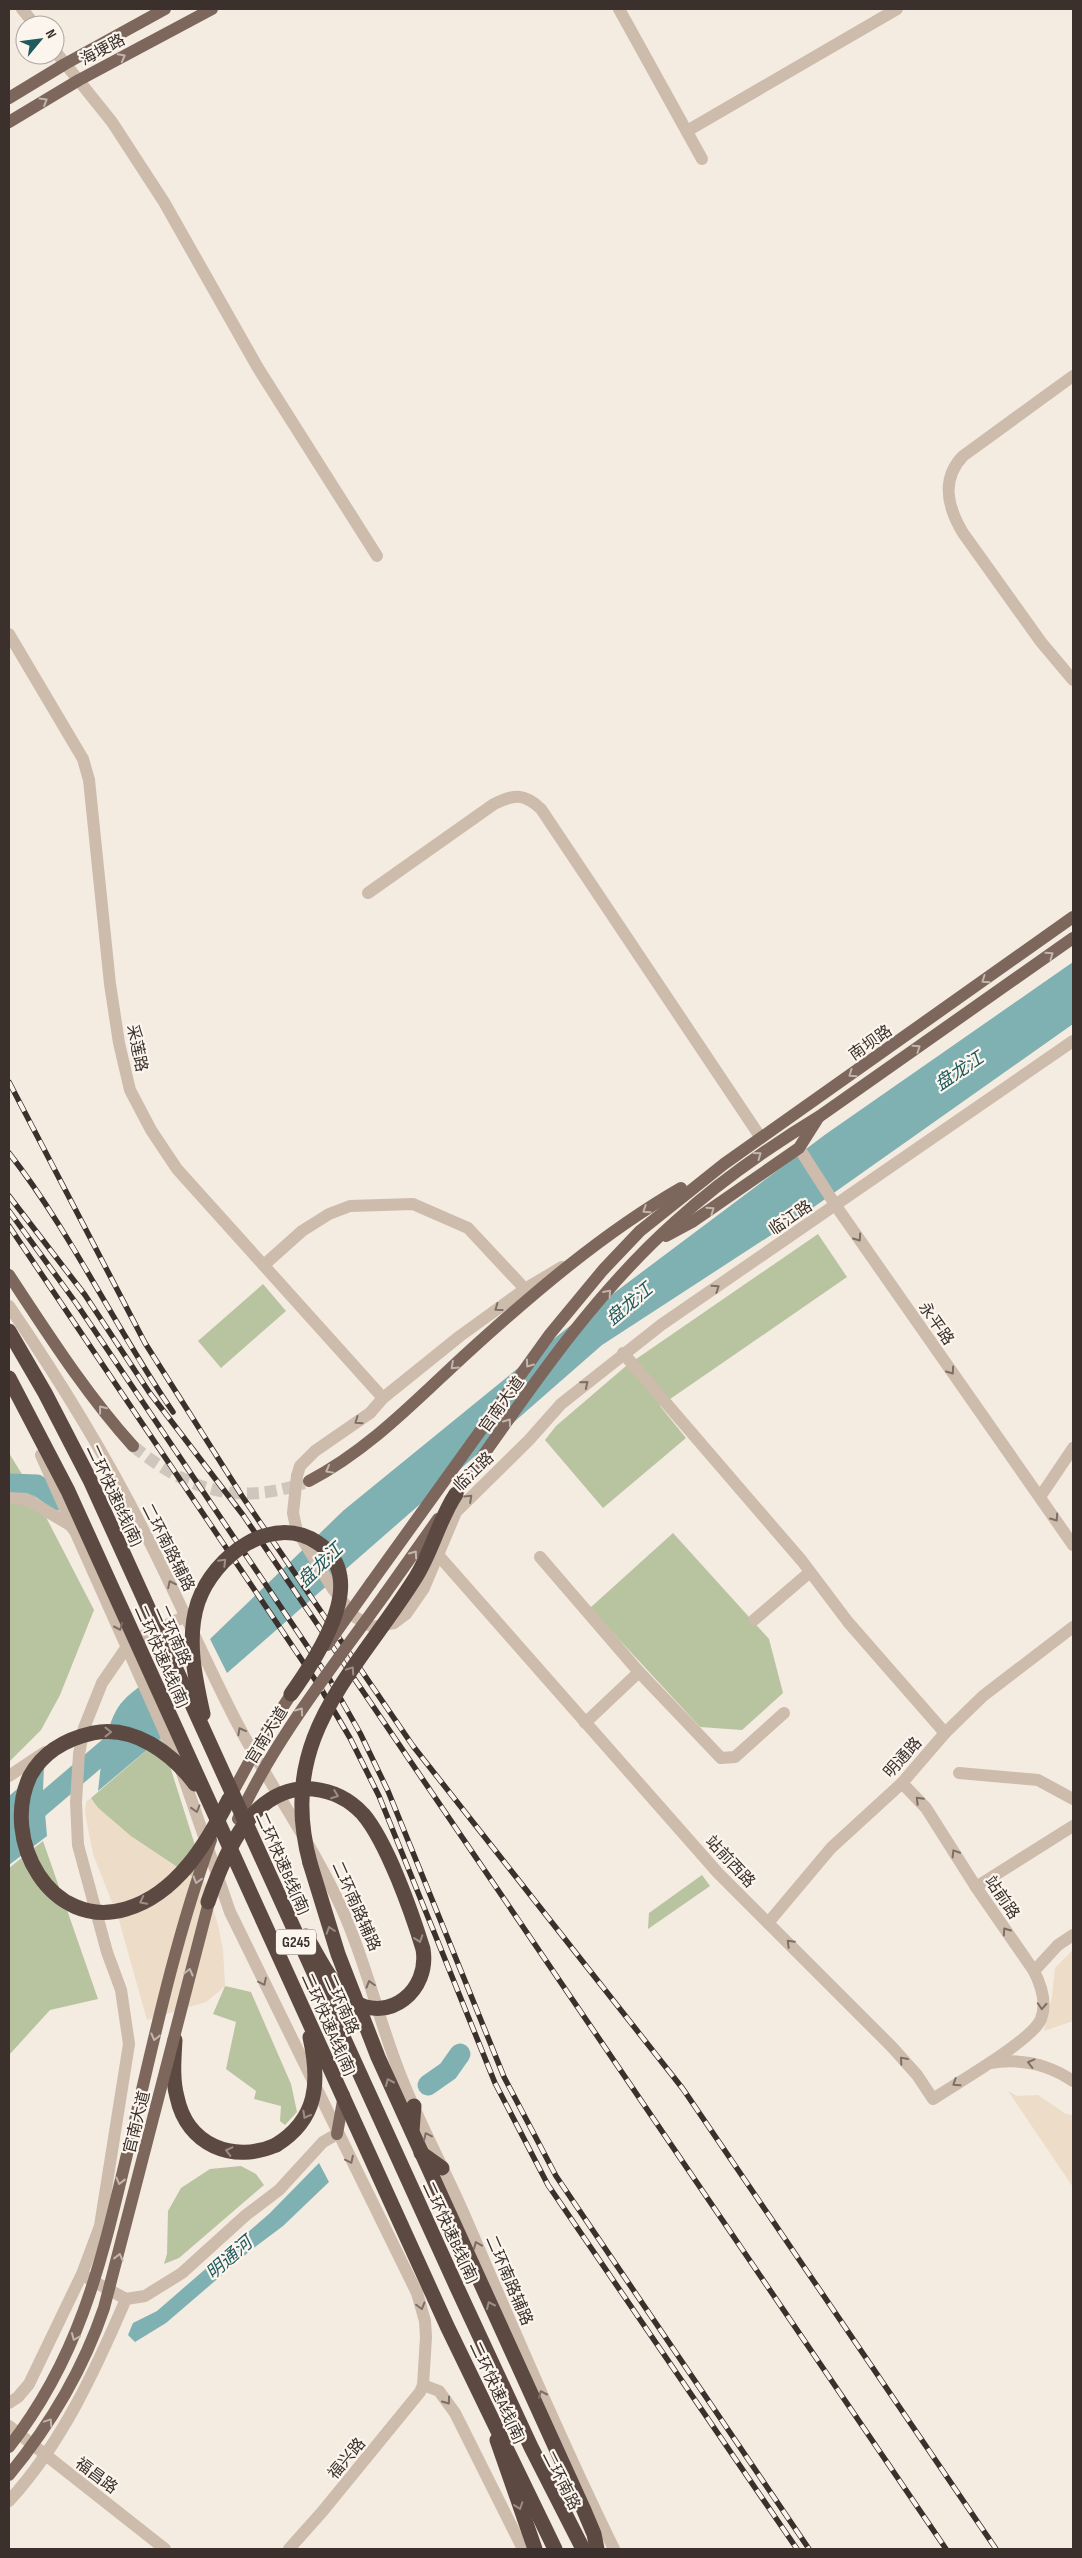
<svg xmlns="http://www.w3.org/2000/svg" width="1082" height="2558" viewBox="0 0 1082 2558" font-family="'Sofia Sans Condensed','Noto Sans SC',sans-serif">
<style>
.green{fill:#b8c4a0}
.plaza{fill:#ecdcc8}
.water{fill:#7fb0b2}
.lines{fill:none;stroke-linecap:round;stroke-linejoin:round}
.river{stroke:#7fb0b2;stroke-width:21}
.major-tunnel{stroke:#cfc6bd;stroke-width:12;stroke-dasharray:12 6;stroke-linecap:butt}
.minor{stroke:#cdbbac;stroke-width:12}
.major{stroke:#7d675c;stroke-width:12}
.highway{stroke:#5c4a42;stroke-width:15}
.rail-casing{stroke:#3b302b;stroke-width:5.5}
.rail{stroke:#fbf5ee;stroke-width:4;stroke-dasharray:11;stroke-linecap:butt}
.minor-bridge{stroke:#cdbbac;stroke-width:12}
.major-bridge{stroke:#7d675c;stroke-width:12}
.highway-bridge{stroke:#5c4a42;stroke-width:15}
.oneway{stroke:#c2b5ac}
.oneway2{stroke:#7d6f65}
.oneway3{stroke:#9c8e87}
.labels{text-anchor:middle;stroke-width:4.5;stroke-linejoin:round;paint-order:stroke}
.shield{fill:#fbf5ee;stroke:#756b66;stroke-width:1}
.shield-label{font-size:15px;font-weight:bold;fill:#3b302b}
.street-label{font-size:16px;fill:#3b302b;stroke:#fbf5ee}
.water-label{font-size:18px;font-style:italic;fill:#1f5a5e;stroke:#fbf5ee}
</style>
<rect width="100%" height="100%" fill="#f4ebe1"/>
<g class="green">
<polygon points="818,1234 847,1277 660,1406 686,1438 603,1508 545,1440 556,1426 626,1366"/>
<polygon points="263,1284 286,1311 221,1368 198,1341"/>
<polygon points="9,1453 34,1494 94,1610 60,1695 41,1730 9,1762"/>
<polygon points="673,1533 769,1639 783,1693 742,1730 700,1727 590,1608"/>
<path d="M161 1738 194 1842 202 1873 191 1877C163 1858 107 1826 91 1798Z"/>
<polygon points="43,1841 98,1999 50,2010 9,2055 9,1868"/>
<polygon points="702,1875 710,1886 648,1929 649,1913"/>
<polygon points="225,1986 251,1992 291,2084 297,2112 285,2125 280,2121 281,2106 254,2099 256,2091 226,2069 236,2022 213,2014"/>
<polygon points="241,2166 256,2174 264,2185 179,2258 164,2264 167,2254 168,2211 181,2188 210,2169"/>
</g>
<g class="plaza">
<polygon points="91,1798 96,1806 131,1836 191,1876 196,1869 202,1873 218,1925 223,1950 225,1986 206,2002 147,2020 119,1920 93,1854 85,1813 86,1802"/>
<polygon points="1073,1950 1073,2021 1044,2031 1052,1997 1055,1968"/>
<polygon points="1008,2091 1017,2096 1038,2095 1066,2114 1073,2115 1073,2187"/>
</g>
<g class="water">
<polygon points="1073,962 1073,1024 811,1209 602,1345 227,1673 210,1639 344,1510 566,1329 826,1134"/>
<path d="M139 1687 161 1738 98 1791C101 1766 105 1719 124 1700 128 1695 134 1691 139 1687Z"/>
<polygon points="44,1766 43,1790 47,1836 9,1865 9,1796"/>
<polygon points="319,2163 329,2182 283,2226 251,2250 166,2323 135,2342 128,2335 133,2323 157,2311 270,2213"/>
</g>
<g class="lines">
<g class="river">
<polyline points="9,1484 37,1485 58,1500"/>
<polyline points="9,1833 125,1734"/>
<polyline points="428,2085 448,2071 460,2054"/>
</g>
<path class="major-tunnel" d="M133 1446C187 1490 237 1506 304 1483"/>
<g class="minor">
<polyline points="22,9 35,25"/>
<polyline points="619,9 702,159"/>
<polyline points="55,51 112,122 164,202 258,368 377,556"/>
<polyline points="687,131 897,9"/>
<path d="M1073 376 963 456C940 480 948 508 963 533L1041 642 1073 680"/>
<polyline points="9,634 83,759 89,780 110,984 119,1043 130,1090 151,1130 177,1169 383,1398"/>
<path d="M368 893 494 804C514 794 524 793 541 809L761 1138"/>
<polyline points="799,1148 836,1206 1073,1545"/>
<polyline points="264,1265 302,1231 329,1214 350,1206 413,1204 468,1228 525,1289"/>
<path d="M9 1306C59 1379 105 1454 145 1533 177 1595 204 1659 236 1721 269 1785 312 1843 342 1909 367 1964 379 2023 402 2079 420 2125 444 2168 463 2212 512 2325 560 2439 614 2549"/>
<polyline points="623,1353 802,1561 848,1622 945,1733"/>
<polyline points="41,1455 179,1764 230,1912 417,2293 425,2321 426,2337 423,2385 420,2392 322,2512 289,2549"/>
<polyline points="297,1476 300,1466 315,1451 370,1413 383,1398 460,1336 525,1289 562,1267"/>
<polyline points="1040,1497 1073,1448"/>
<polyline points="9,1498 26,1499 70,1525 74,1530"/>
<polyline points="298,1532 333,1589 355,1617 373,1627 394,1623 406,1614 424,1588 456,1512 529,1440 561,1404 661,1325 1073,1041"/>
<path d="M439 1556 718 1873 892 2047 917 2075 933 2099C955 2084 1033 2040 1041 2019 1047 2004 1041 1985 1034 1971L976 1887 926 1808 902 1783"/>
<polyline points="540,1557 639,1672 721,1758 735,1757 784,1713"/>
<polyline points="754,1620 810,1572"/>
<polyline points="585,1723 639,1672"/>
<polyline points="959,1773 1038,1780 1073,1799"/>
<polyline points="9,1776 45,1752"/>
<polyline points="976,1887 1073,1826"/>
<polyline points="768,1923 831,1848 902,1783 945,1733 983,1696 1073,1627"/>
<polyline points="1034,1971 1058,1945 1073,1935"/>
<path d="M990 2063C1020 2058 1048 2064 1073 2081"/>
<polyline points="84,2276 126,2299 145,2296 182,2273 246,2215 279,2190 323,2142 337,2134"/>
<polyline points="423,2385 439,2391 455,2413 523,2549"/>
<polyline points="9,2403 18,2397 29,2384 82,2274 100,2226 129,2044 121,1990 107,1952 78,1845 76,1802 79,1754 84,1728 102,1683 124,1651 139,1638 186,1616"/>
<polyline points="9,2426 165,2549"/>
<path d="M9 2501C62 2443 95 2371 126 2299"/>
</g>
<g class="major">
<polyline points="9,98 65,64 165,9"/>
<polyline points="9,122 79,80 212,9"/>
<polyline points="666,1236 692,1222 799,1148 818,1118"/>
<path d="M9 1275C48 1334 86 1394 133 1446"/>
<path d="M309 1481C369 1450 416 1400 465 1355 532 1294 603 1233 681 1188"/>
<path d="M451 1501C520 1404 587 1300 676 1221 720 1181 769 1147 820 1116L1073 938"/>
<polyline points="371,1583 550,1334 603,1270 640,1231 724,1164 1073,917"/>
<polyline points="385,1594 438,1519"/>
<polyline points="337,2134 344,2095"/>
</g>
<g class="highway">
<polyline points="310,1863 338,1954 378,2057 583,2508 594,2534 597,2549"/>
<path d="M175 2040C174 2058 172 2079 177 2097 187 2145 233 2164 276 2145"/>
<polyline points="412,2131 414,2106"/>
<polyline points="421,2153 442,2168"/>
<polyline points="497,2440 535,2549"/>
</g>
<defs>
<g id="rail">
<polyline points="9,1082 145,1343 242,1496 413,1746 683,2089 996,2549"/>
<path d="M9 1153C71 1232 115 1328 173 1412"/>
<polyline points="9,1196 85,1295 149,1392 243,1515 946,2549"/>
<polyline points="9,1211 76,1303 330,1680 360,1733 388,1791 504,2077 556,2176 809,2549"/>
<polyline points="9,1226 320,1687 350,1738 379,1796 495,2083 548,2185 797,2549"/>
</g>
</defs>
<use href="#rail" class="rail-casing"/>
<use href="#rail" class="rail"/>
<polyline class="minor-bridge" points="296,1527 293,1513 297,1476"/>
<g class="major-bridge">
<polyline points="327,1645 371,1583"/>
<polyline points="229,1799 261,1740 296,1687"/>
<path d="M238 1819C276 1737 333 1667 385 1594"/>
<path d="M9 2447C82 2354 102 2258 129 2146 153 2043 175 1939 211 1840"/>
<path d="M9 2475C51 2424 83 2370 104 2308L211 1894"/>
</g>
<g class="highway-bridge">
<polyline points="9,1331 45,1393 90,1480 454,2281 531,2447 583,2549"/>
<polyline points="9,1378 68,1491 447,2326 555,2549"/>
<path d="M203 1714C195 1678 186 1638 198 1602 214 1556 272 1512 318 1543 330 1551 338 1563 340 1577 346 1613 311 1666 291 1694"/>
<path d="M195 1784C172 1753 134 1725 93 1733 66 1739 43 1752 30 1776 0 1840 51 1931 126 1909 177 1894 207 1843 229 1799"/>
<path d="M310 1863C276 1738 353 1676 414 1580 432 1553 438 1521 456 1494"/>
<path d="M208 1902C224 1855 252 1784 313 1789 333 1791 350 1800 363 1814 387 1842 412 1913 423 1949 430 1990 389 2024 353 2001 332 1987 319 1957 306 1936"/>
<path d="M276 2145C318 2119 320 2082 310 2037"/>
</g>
</g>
<defs><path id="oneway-chevron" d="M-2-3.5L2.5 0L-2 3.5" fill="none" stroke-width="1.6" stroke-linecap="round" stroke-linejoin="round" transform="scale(1.25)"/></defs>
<g class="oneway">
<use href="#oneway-chevron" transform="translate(122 57) rotate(-28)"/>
<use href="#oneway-chevron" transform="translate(44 101) rotate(-31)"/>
<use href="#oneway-chevron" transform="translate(1050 955) rotate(-35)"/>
<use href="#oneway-chevron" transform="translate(985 980) rotate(145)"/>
<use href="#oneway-chevron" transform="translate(917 1048) rotate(-35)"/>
<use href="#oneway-chevron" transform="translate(852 1074) rotate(145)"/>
<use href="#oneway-chevron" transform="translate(758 1155) rotate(-36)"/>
<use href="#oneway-chevron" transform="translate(646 1210) rotate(147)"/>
<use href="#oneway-chevron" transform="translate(711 1210) rotate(-35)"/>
<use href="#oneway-chevron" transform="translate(608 1293) rotate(-49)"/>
<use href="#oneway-chevron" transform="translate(529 1364) rotate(126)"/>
<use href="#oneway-chevron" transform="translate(454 1366) rotate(137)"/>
<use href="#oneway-chevron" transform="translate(102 1409) rotate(-128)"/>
<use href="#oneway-chevron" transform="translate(508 1422) rotate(-54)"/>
<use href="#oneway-chevron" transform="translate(329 1470) rotate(151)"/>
<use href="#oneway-chevron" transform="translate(414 1554) rotate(-55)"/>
<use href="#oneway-chevron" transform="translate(300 1711) rotate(-55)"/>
<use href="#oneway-chevron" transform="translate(197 1880) rotate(107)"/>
<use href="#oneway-chevron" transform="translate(189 1972) rotate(-76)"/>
<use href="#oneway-chevron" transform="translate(155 2037) rotate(104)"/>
<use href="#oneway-chevron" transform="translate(120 2181) rotate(104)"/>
<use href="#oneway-chevron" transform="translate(119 2257) rotate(-76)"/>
<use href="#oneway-chevron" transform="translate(75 2337) rotate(113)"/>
<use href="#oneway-chevron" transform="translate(49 2422) rotate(-56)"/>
</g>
<g class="oneway2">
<use href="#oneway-chevron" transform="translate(858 1238) rotate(55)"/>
<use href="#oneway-chevron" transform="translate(716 1288) rotate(-34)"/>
<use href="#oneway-chevron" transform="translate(498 1308) rotate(144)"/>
<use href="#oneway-chevron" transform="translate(951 1371) rotate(55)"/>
<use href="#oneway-chevron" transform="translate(585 1384) rotate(-39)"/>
<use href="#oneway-chevron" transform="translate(358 1421) rotate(145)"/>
<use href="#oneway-chevron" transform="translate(469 1498) rotate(-43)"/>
<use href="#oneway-chevron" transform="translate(1055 1518) rotate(55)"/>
<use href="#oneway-chevron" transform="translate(171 1584) rotate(-116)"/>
<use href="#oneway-chevron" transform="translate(119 1627) rotate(66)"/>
<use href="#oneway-chevron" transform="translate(241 1731) rotate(-118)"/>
<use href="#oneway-chevron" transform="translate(919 1800) rotate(-135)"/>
<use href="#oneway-chevron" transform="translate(196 1809) rotate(73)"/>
<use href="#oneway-chevron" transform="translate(955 1853) rotate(-122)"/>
<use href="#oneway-chevron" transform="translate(1006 1931) rotate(-125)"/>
<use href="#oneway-chevron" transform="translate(790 1943) rotate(-135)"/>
<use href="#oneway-chevron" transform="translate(263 1982) rotate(64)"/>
<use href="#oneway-chevron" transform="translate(370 1984) rotate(-106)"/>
<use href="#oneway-chevron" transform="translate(1042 2006) rotate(93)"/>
<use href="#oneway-chevron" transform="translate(903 2060) rotate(-131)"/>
<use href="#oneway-chevron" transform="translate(1031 2063) rotate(-166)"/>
<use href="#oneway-chevron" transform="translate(956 2083) rotate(147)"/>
<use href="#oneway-chevron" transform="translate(427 2136) rotate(-115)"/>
<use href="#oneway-chevron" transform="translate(350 2160) rotate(64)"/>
<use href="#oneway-chevron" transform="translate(477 2245) rotate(-113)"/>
<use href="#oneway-chevron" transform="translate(421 2306) rotate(75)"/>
<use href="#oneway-chevron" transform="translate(542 2394) rotate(-114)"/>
<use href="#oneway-chevron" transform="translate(447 2401) rotate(54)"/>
</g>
<g class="oneway3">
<use href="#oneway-chevron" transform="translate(223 1562) rotate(-45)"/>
<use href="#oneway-chevron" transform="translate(351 1670) rotate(-56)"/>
<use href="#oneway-chevron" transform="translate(108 1732)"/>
<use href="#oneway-chevron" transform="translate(335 1795) rotate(21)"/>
<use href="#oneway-chevron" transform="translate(143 1901) rotate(153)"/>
<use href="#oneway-chevron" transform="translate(330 1930) rotate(-108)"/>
<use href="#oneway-chevron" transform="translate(419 1939) rotate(71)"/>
<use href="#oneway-chevron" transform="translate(389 2082) rotate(-114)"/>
<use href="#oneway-chevron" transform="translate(306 2115) rotate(119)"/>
<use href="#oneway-chevron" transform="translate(229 2151) rotate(-166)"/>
<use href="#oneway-chevron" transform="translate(490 2305) rotate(-114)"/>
<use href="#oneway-chevron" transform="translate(519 2506) rotate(71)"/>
</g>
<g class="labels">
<rect class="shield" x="276" y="1929.5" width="40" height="25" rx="4"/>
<g class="shield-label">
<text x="296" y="1947">G245</text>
</g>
<g class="street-label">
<text transform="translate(102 49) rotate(-28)" y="6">海埂路</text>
<text transform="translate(870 1042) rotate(-35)" y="6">南坝路</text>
<text transform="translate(138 1048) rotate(78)" y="6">采莲路</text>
<text transform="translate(790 1217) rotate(-34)" y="6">临江路</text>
<text transform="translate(937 1323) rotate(55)" y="6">永平路</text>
<text transform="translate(501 1404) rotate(-54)" y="6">官南大道</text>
<text transform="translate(473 1471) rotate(-44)" y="6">临江路</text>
<text transform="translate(115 1495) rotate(65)" y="6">二环快速B线(南)</text>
<text transform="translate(169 1547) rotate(63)" y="6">二环南路辅路</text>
<text transform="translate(174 1635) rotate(66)" y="6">二环南路</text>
<text transform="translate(162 1656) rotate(66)" y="6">二环快速A线(南)</text>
<text transform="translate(266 1735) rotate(-58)" y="6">官南大道</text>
<text transform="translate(902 1757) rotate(-48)" y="6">明通路</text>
<text transform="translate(731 1861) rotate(47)" y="6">站前西路</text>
<text transform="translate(283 1863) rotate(66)" y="6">二环快速B线(南)</text>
<text transform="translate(1003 1897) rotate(56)" y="6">站前路</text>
<text transform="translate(357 1906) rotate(66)" y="6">二环南路辅路</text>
<text transform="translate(342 2004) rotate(66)" y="6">二环南路</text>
<text transform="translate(329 2024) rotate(66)" y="6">二环快速A线(南)</text>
<text transform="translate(136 2122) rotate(-76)" y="6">官南大道</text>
<text transform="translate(451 2232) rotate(65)" y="6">二环快速B线(南)</text>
<text transform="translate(510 2280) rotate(67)" y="6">二环南路辅路</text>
<text transform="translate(498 2392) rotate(65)" y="6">二环快速A线(南)</text>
<text transform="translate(346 2458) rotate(-50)" y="6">福兴路</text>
<text transform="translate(97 2475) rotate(37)" y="6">福昌路</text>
<text transform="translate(562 2480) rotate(63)" y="6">二环南路</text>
</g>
<g class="water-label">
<text transform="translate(959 1071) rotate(-34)" y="6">盘龙江</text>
<text transform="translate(629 1304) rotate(-40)" y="6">盘龙江</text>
<text transform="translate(320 1565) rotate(-44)" y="6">盘龙江</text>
<text transform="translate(229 2258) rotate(-41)" y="6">明通河</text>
</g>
</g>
<rect width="1082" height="2558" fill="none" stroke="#3b302b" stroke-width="20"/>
<g transform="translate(40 40) rotate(61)"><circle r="24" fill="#fbf5ee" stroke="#aea6a0"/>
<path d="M0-4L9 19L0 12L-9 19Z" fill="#1f5a5e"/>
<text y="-8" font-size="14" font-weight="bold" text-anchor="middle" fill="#3b302b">N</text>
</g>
</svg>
